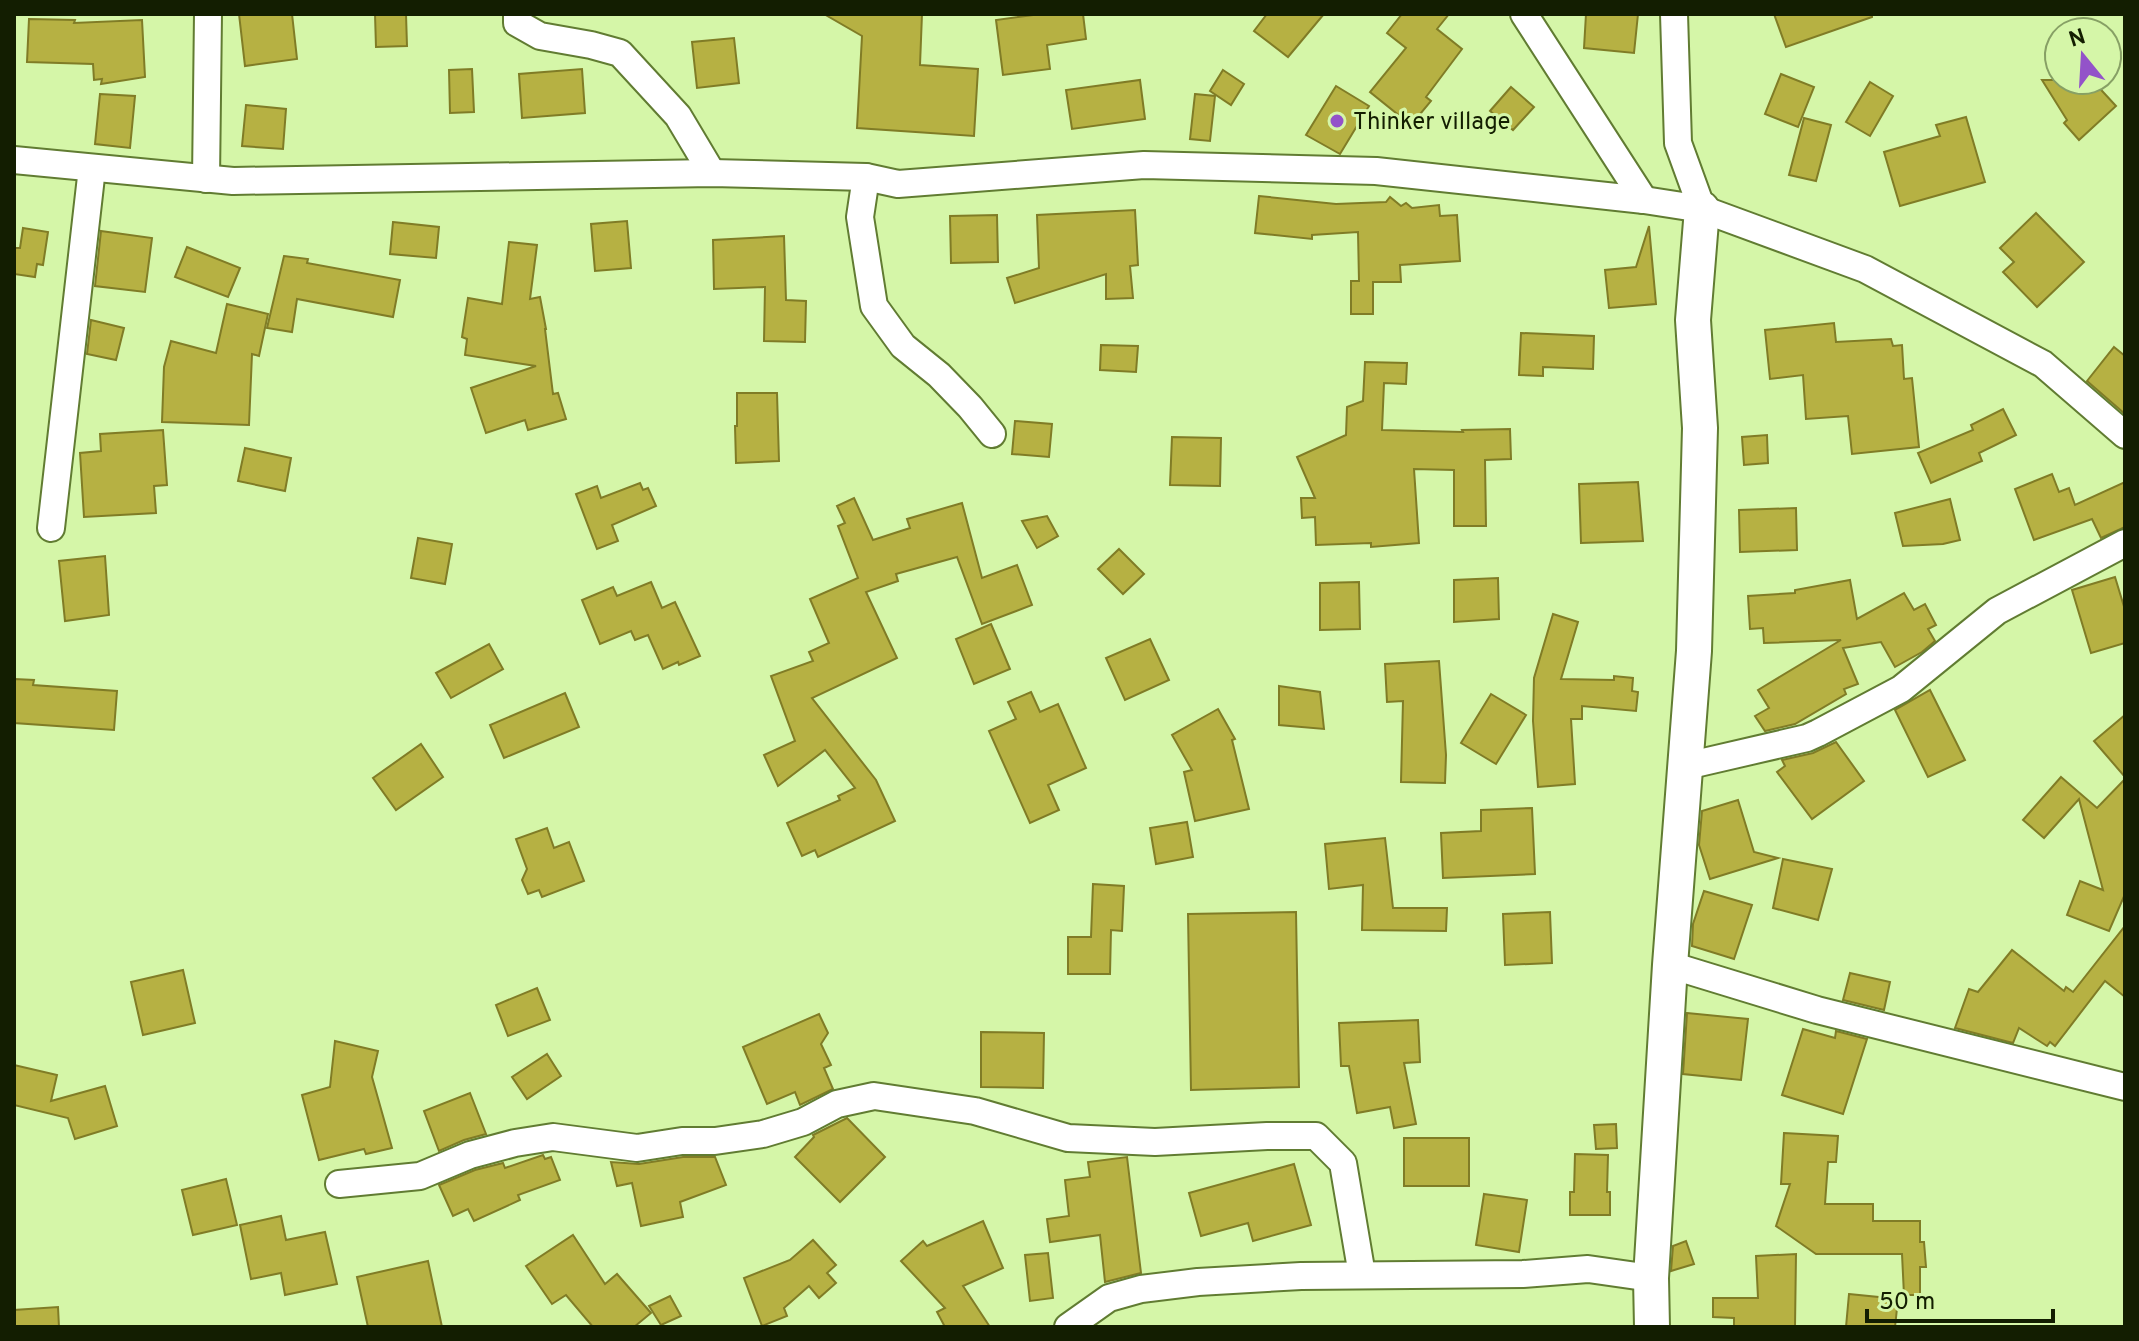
<svg xmlns="http://www.w3.org/2000/svg" width="2139" height="1341" viewBox="0 0 2139 1341" font-family="Overpass,sans-serif">
<style>
.building{fill:#b6b143;stroke:#807c26;stroke-width:2}
.lines{fill:none;stroke-linecap:round;stroke-linejoin:round}
.minor-casing{stroke:#617c32;stroke-width:30}
.tertiary-casing{stroke:#617c32;stroke-width:38}
.minor{stroke:#fff;stroke-width:26}
.tertiary{stroke:#fff;stroke-width:34}
.poi-dot{fill:#9353c9;stroke:#d5f6a8;stroke-width:3}
.labels{text-anchor:middle;stroke-width:6;stroke-linejoin:round;paint-order:stroke}
.poi-label{font-size:24px;fill:#131e01;stroke:#d5f6a8;text-anchor:start}
</style>
<rect width="100%" height="100%" fill="#d5f6a8"/>
<g class="building">
<polygon points="239,14 292,14 297,59 245,66"/>
<polygon points="375,14 406,14 407,46 376,47"/>
<polygon points="824,14 922,14 920,65 978,69 974,136 857,128 862,36"/>
<polygon points="1041,14 1083,14 1086,39 1047,45 1050,69 1003,75 996,20"/>
<polygon points="1267,14 1324,14 1288,57 1254,31"/>
<polygon points="1402,14 1449,14 1437,29 1462,49 1426,97 1431,101 1411,125 1370,92 1406,48 1387,33"/>
<polygon points="1586,14 1638,14 1634,53 1584,48"/>
<polygon points="1774,14 1872,14 1872,17 1786,47"/>
<polygon points="29,19 75,20 74,23 142,20 145,77 101,84 102,79 94,80 93,64 27,62"/>
<polygon points="734,38 739,83 697,88 692,42"/>
<polygon points="472,69 474,112 450,113 449,70"/>
<polygon points="582,69 585,113 522,118 519,74"/>
<polygon points="1223,70 1244,84 1231,105 1210,91"/>
<polygon points="1781,74 1814,87 1798,127 1765,114"/>
<polygon points="1140,80 1145,119 1072,129 1066,90"/>
<polygon points="2042,80 2092,80 2116,106 2079,140 2064,123 2067,120"/>
<polygon points="1870,82 1893,96 1870,136 1846,122"/>
<polygon points="1336,86 1369,106 1340,154 1306,135"/>
<polygon points="1511,87 1534,107 1513,130 1490,111"/>
<polygon points="100,94 135,96 130,148 95,144"/>
<polygon points="1195,94 1215,96 1210,141 1190,139"/>
<polygon points="246,105 286,109 283,149 242,146"/>
<polygon points="1966,117 1985,182 1900,206 1884,152 1940,136 1936,125"/>
<polygon points="1804,118 1831,125 1816,181 1789,175"/>
<polygon points="1259,196 1336,204 1386,202 1390,197 1401,206 1406,203 1412,208 1439,205 1440,216 1457,215 1460,261 1400,265 1401,282 1373,282 1373,314 1351,314 1351,281 1359,281 1358,232 1312,235 1312,239 1255,233"/>
<polygon points="1135,210 1138,265 1130,266 1133,298 1106,299 1106,274 1015,303 1007,278 1039,268 1037,215"/>
<polygon points="2036,213 2084,262 2037,307 2003,272 2014,262 2000,248"/>
<polygon points="997,215 998,262 951,263 950,216"/>
<polygon points="627,221 631,268 595,271 591,224"/>
<polygon points="393,222 439,227 436,258 390,254"/>
<polygon points="1649,226 1656,304 1609,308 1605,270 1636,267"/>
<polygon points="23,228 48,232 43,265 37,264 35,277 14,274 14,248 20,248"/>
<polygon points="101,231 152,238 145,292 95,286"/>
<polygon points="784,236 786,300 806,301 805,342 764,341 765,287 714,289 713,240"/>
<polygon points="509,242 537,245 530,299 540,297 546,329 545,329 553,394 558,393 566,419 528,430 525,420 486,433 471,388 536,366 465,355 467,339 462,337 468,298 502,304"/>
<polygon points="187,247 240,268 228,297 175,277"/>
<polygon points="284,256 308,259 307,263 400,280 393,317 297,299 292,332 267,328"/>
<polygon points="227,304 268,314 259,356 252,354 249,425 162,422 164,367 171,341 216,353"/>
<polygon points="91,320 124,328 116,360 87,354"/>
<polygon points="1834,323 1836,342 1891,339 1893,346 1902,345 1904,379 1912,378 1919,447 1852,454 1848,416 1806,419 1803,375 1770,379 1765,330"/>
<polygon points="1521,333 1594,336 1593,369 1543,367 1543,376 1519,375"/>
<polygon points="1101,345 1138,346 1136,372 1100,370"/>
<polygon points="2114,347 2125,356 2125,414 2087,381"/>
<polygon points="1365,362 1407,363 1406,384 1384,383 1382,430 1463,432 1462,430 1510,429 1511,459 1485,460 1486,526 1454,526 1454,470 1414,469 1419,543 1371,547 1371,543 1316,545 1315,517 1302,518 1301,498 1315,498 1297,457 1346,435 1347,407 1363,401"/>
<polygon points="737,393 777,393 779,461 736,463 735,426 737,426"/>
<polygon points="2003,409 2016,435 1979,453 1982,461 1931,483 1918,453 1973,430 1971,425"/>
<polygon points="1015,421 1052,424 1049,457 1012,454"/>
<polygon points="163,430 167,485 154,486 156,513 84,517 80,453 101,451 100,434"/>
<polygon points="1767,435 1768,463 1744,465 1742,437"/>
<polygon points="1172,437 1221,438 1220,486 1170,485"/>
<polygon points="245,448 291,458 285,491 238,481"/>
<polygon points="2052,474 2059,492 2069,488 2075,505 2125,482 2125,527 2101,538 2092,519 2034,540 2015,489"/>
<polygon points="1638,482 1643,541 1581,543 1579,484"/>
<polygon points="640,483 643,490 648,488 656,506 612,525 618,541 597,549 576,494 597,486 601,498"/>
<polygon points="854,498 873,540 910,528 907,519 962,503 982,578 1017,565 1032,605 982,624 957,557 896,574 898,581 866,592 897,658 812,698 876,780 895,821 818,857 815,850 802,856 787,823 840,800 838,796 855,788 825,750 778,786 764,755 795,741 771,676 813,661 809,652 829,643 810,599 858,578 838,526 845,523 837,506"/>
<polygon points="1950,499 1960,540 1943,544 1903,546 1895,513"/>
<polygon points="1796,508 1797,550 1740,552 1739,510"/>
<polygon points="1047,516 1058,536 1037,548 1022,521"/>
<polygon points="418,538 452,544 445,584 411,578"/>
<polygon points="1119,549 1144,574 1123,594 1098,569"/>
<polygon points="105,556 109,615 65,621 59,561"/>
<polygon points="2115,577 2125,610 2125,643 2091,653 2072,590"/>
<polygon points="1498,578 1499,619 1454,622 1454,580"/>
<polygon points="1850,580 1857,619 1904,593 1914,610 1925,604 1936,625 1928,629 1935,641 1922,652 1895,667 1881,642 1843,648 1858,684 1844,689 1846,694 1795,724 1765,731 1755,716 1769,708 1758,690 1841,640 1764,643 1763,628 1750,629 1748,596 1795,593 1795,590"/>
<polygon points="651,582 662,608 675,602 700,656 679,665 678,662 663,669 648,635 635,640 631,631 600,644 582,600 613,587 617,596"/>
<polygon points="1359,582 1360,629 1320,630 1320,583"/>
<polygon points="1553,614 1578,622 1561,679 1614,680 1614,676 1633,678 1632,691 1638,692 1636,711 1582,706 1582,719 1571,719 1575,784 1538,787 1533,721 1534,678"/>
<polygon points="991,624 1010,669 974,684 956,639"/>
<polygon points="1150,639 1169,680 1125,700 1106,658"/>
<polygon points="489,644 503,669 451,698 436,673"/>
<polygon points="1439,661 1446,755 1445,783 1401,782 1403,701 1387,702 1385,664"/>
<polygon points="14,679 34,680 33,685 117,691 114,730 14,723"/>
<polygon points="1279,686 1320,692 1324,729 1279,725"/>
<polygon points="1930,690 1965,760 1928,777 1895,710"/>
<polygon points="1031,692 1040,712 1058,704 1086,768 1048,785 1059,810 1030,823 989,731 1016,719 1008,702"/>
<polygon points="565,693 579,727 504,758 490,725"/>
<polygon points="1491,694 1526,715 1496,764 1461,743"/>
<polygon points="1218,709 1235,739 1232,740 1249,809 1195,821 1184,772 1192,770 1172,735"/>
<polygon points="2125,715 2125,777 2094,741"/>
<polygon points="1836,742 1864,781 1812,819 1777,772 1785,766 1782,760 1813,753"/>
<polygon points="421,744 443,777 396,810 373,778"/>
<polygon points="2061,777 2097,808 2125,779 2125,894 2109,931 2067,915 2080,881 2103,890 2079,799 2044,838 2023,820"/>
<polygon points="1738,800 1754,852 1778,858 1710,879 1699,845 1702,811"/>
<polygon points="1532,808 1535,874 1443,878 1441,833 1481,831 1481,810"/>
<polygon points="1187,822 1193,857 1156,864 1150,828"/>
<polygon points="547,828 554,848 569,842 584,881 542,897 539,890 528,894 522,880 527,869 516,839"/>
<polygon points="1385,838 1393,908 1447,908 1446,931 1362,930 1363,885 1329,889 1325,844"/>
<polygon points="1783,859 1832,869 1818,920 1773,908"/>
<polygon points="1093,884 1124,886 1122,931 1111,930 1110,974 1068,974 1068,937 1091,937"/>
<polygon points="1704,891 1752,905 1734,959 1692,946 1693,924"/>
<polygon points="1296,912 1299,1087 1191,1090 1188,914"/>
<polygon points="1550,912 1552,963 1505,965 1503,914"/>
<polygon points="2125,926 2125,997 2105,981 2055,1046 2050,1042 2047,1046 2019,1028 2013,1043 1955,1028 1969,989 1978,992 2012,950 2064,991 2066,987 2073,992"/>
<polygon points="183,970 195,1023 143,1035 131,982"/>
<polygon points="1850,973 1890,982 1884,1010 1843,1000"/>
<polygon points="537,988 550,1020 508,1036 496,1005"/>
<polygon points="1687,1013 1748,1019 1741,1080 1683,1074"/>
<polygon points="819,1014 828,1033 821,1044 831,1065 824,1068 833,1089 800,1105 795,1092 767,1104 743,1047"/>
<polygon points="1418,1020 1420,1062 1404,1063 1416,1124 1394,1128 1390,1107 1357,1113 1349,1066 1341,1066 1339,1023"/>
<polygon points="1803,1029 1835,1038 1836,1031 1867,1039 1843,1114 1782,1095"/>
<polygon points="981,1032 1044,1033 1043,1088 981,1087"/>
<polygon points="335,1041 378,1051 372,1077 392,1148 366,1154 364,1149 319,1160 302,1095 330,1087"/>
<polygon points="547,1054 561,1076 527,1099 512,1077"/>
<polygon points="14,1065 57,1075 51,1101 105,1086 117,1126 75,1139 68,1118 14,1105"/>
<polygon points="470,1093 486,1134 464,1140 439,1151 424,1111"/>
<polygon points="847,1118 885,1157 840,1202 795,1157 814,1137 813,1135"/>
<polygon points="1616,1124 1617,1148 1596,1149 1594,1125"/>
<polygon points="1784,1133 1838,1136 1836,1162 1828,1162 1825,1204 1873,1204 1873,1221 1920,1221 1920,1242 1924,1242 1926,1267 1920,1267 1920,1295 1904,1295 1902,1254 1816,1254 1776,1226 1790,1184 1781,1184"/>
<rect x="1404" y="1138" width="65" height="48"/>
<polygon points="1575,1154 1608,1155 1607,1192 1610,1192 1610,1215 1570,1215 1570,1192 1574,1192"/>
<polygon points="543,1155 545,1159 551,1157 560,1180 518,1195 520,1200 474,1221 468,1209 453,1216 439,1185 475,1170 503,1163 505,1168"/>
<polygon points="683,1157 715,1157 726,1185 680,1202 683,1217 641,1226 632,1183 617,1186 611,1162 639,1164"/>
<polygon points="1127,1157 1141,1273 1105,1282 1100,1235 1050,1242 1047,1219 1069,1216 1065,1180 1090,1177 1088,1162"/>
<polygon points="1294,1164 1311,1225 1253,1241 1248,1223 1201,1236 1189,1193"/>
<polygon points="226,1179 237,1225 193,1235 182,1190"/>
<polygon points="1484,1194 1527,1200 1519,1252 1476,1245"/>
<polygon points="281,1216 286,1240 325,1232 337,1284 285,1295 281,1273 251,1279 240,1225"/>
<polygon points="983,1221 1003,1268 963,1286 990,1327 945,1327 937,1312 945,1308 901,1261 923,1241 927,1246"/>
<polygon points="573,1235 605,1284 617,1274 651,1313 634,1327 593,1327 566,1295 552,1304 526,1266"/>
<polygon points="813,1240 836,1265 827,1273 836,1283 819,1298 809,1286 784,1308 787,1316 762,1326 744,1278 790,1260"/>
<polygon points="1686,1241 1694,1264 1671,1271 1673,1246"/>
<polygon points="1048,1253 1053,1298 1030,1301 1025,1255"/>
<polygon points="1796,1254 1795,1327 1734,1327 1734,1318 1713,1317 1713,1298 1758,1298 1756,1256"/>
<polygon points="428,1261 442,1327 368,1327 357,1277"/>
<polygon points="1849,1294 1898,1299 1895,1327 1846,1327"/>
<polygon points="670,1296 681,1316 661,1325 649,1306"/>
<polygon points="58,1307 59,1327 14,1327 14,1310"/>
</g>
<g class="lines">
<defs>
<g id="minor">
<polyline points="517,14 517,23 540,36 591,45 620,53 678,116 712,173"/>
<polyline points="1524,14 1644,200"/>
<polyline points="1674,14 1678,143 1702,209"/>
<polyline points="14,160 233,181 712,173 866,177 898,184 1144,165 1376,171 1644,200 1702,209 1865,269 2043,364 2125,435"/>
<polyline points="866,177 860,217 874,306 903,346 939,375 970,407 992,434"/>
<polyline points="206,179 208,14"/>
<polyline points="51,528 92,168"/>
<polyline points="1686,766 1807,738 1818,733 1901,689 1997,611 2125,543"/>
<polyline points="1670,965 1817,1010 2125,1087"/>
<polyline points="339,1184 420,1176 470,1155 515,1143 553,1137 637,1148 682,1141 715,1141 763,1134 803,1122 837,1104 874,1096 975,1111 1068,1138 1155,1142 1267,1136 1316,1136 1343,1163 1362,1275"/>
<polyline points="1068,1327 1109,1298 1141,1289 1198,1282 1301,1276 1523,1274 1588,1269 1651,1278"/>
</g>
<polyline id="tertiary" points="1652,1327 1651,1278 1670,965 1694,651 1700,428 1693,320 1702,209"/>
</defs>
<use href="#minor" class="minor-casing"/>
<use href="#tertiary" class="tertiary-casing"/>
<use href="#minor" class="minor"/>
<use href="#tertiary" class="tertiary"/>
</g>
<circle class="poi-dot" cx="1337" cy="121" r="8"/>
<g class="labels">
<g class="poi-label">
<text x="1353" y="129">Thinker village</text>
</g>
</g>
<rect width="2139" height="1341" fill="none" stroke="#131e01" stroke-width="32"/>
<g transform="translate(2083 56) rotate(342)"><circle r="38" fill="#d5f6a8" stroke="#87a065" stroke-width="2"/>
<path d="M0-6L14 30L0 20L-14 30Z" fill="#9353c9"/>
<text y="-12" font-size="22" font-weight="bold" text-anchor="middle" fill="#131e01">N</text>
</g>
<path d="M1867 1309v12h186v-12" fill="none" stroke="#131e01" stroke-width="4"/>
<text x="1879" y="1309" font-size="24" fill="#131e01" stroke="#d5f6a8" stroke-width="6" paint-order="stroke">50 m</text>
</svg>
